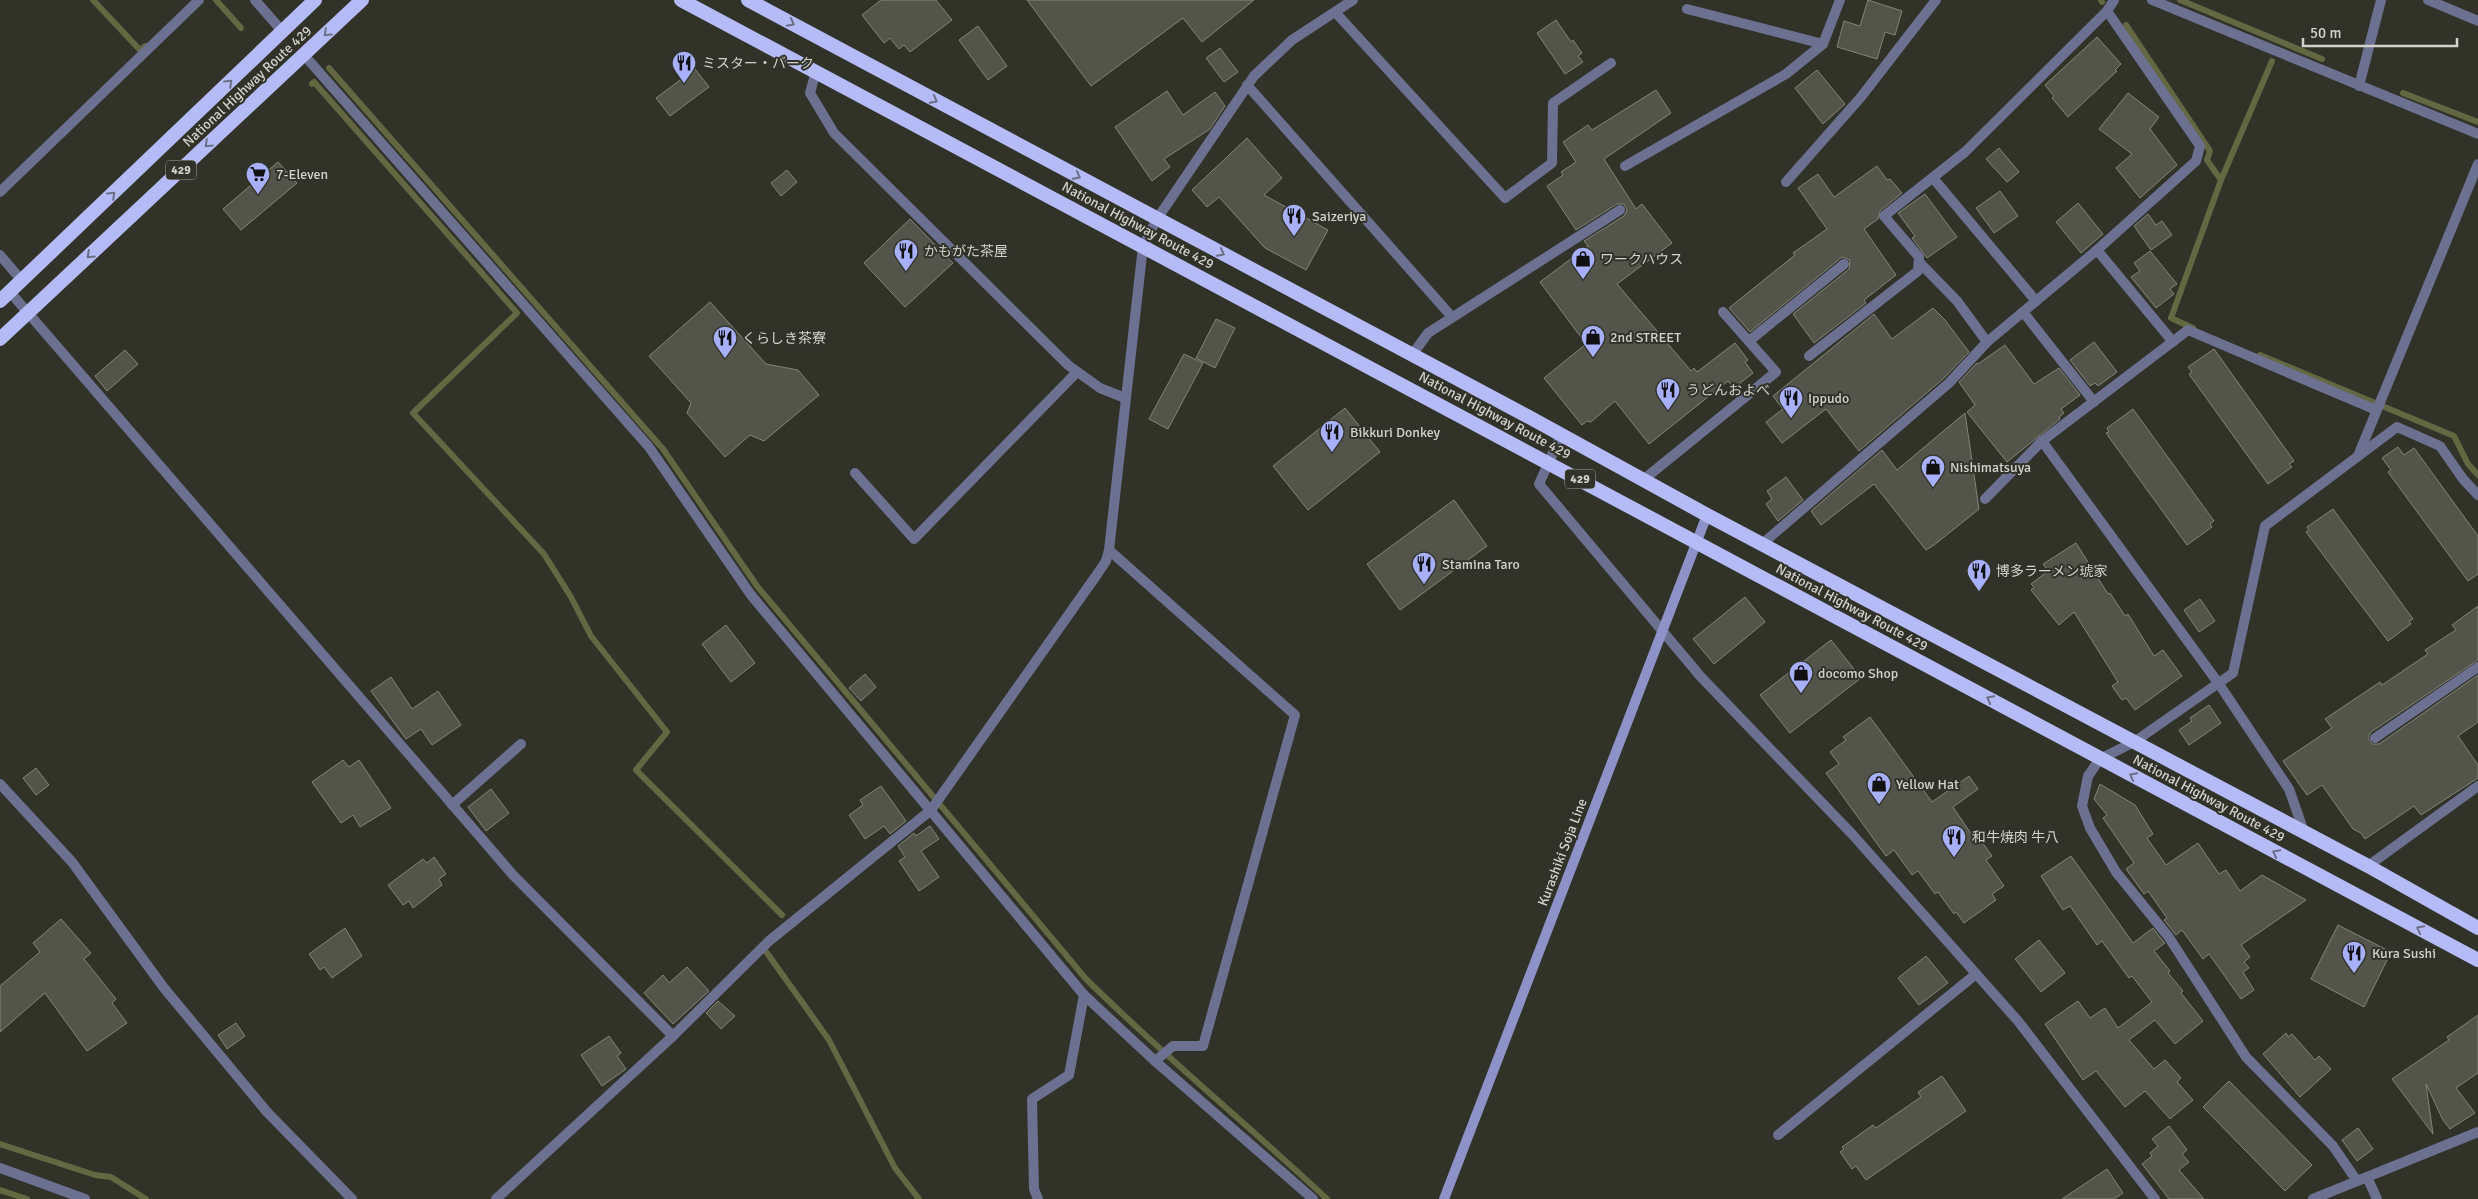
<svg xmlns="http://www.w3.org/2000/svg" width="2478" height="1199" viewBox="0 0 2478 1199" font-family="Signika,'Noto Sans JP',sans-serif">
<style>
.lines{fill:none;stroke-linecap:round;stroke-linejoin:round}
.stream{stroke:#636843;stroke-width:6}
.building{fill:#53554a;stroke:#838579}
.minor{stroke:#6c7091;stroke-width:10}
.tertiary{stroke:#6c7091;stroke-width:10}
.secondary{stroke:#8d93c8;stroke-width:10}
.trunk{stroke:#b4bbf6;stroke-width:14}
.oneway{stroke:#6c7085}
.labels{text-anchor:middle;stroke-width:4;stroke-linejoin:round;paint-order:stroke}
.shield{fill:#313228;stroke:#a1a39b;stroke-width:1}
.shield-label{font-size:12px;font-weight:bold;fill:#d1d3cc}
.poi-label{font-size:14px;fill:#d1d3cc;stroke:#313228;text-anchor:start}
.street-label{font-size:14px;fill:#d1d3cc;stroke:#313228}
</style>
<rect width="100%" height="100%" fill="#313228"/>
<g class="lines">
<g class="stream">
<polyline points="93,0 140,50 145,46"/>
<polyline points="216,0 241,28"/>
<polyline points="2101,0 2102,2"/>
<polyline points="2180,0 2322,59"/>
<polyline points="2126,25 2210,151 2207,160 2221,180 2171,318 2193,328"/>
<path d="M329 68 663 449 757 586 1086 979C1164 1056 1248 1125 1327 1199"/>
<polyline points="312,84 314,82 517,313 413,413 544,554 571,597 591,636 667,732 636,770 782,915"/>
<polyline points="2403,93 2478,122"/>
<polyline points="2221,180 2272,61"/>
<polyline points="2260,355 2454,436 2468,464 2478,475"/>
<polyline points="767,953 829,1040 895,1168 919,1199"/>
<polyline points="0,1144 95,1175 111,1177 146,1199"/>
<polyline points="0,1190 27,1199"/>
</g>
</g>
<g class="building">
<polygon points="881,0 936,0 952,20 910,52 904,45 899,49 890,38 884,43 862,15"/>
<polygon points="1027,0 1254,0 1202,42 1183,18 1091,86"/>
<polygon points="1868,0 1902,11 1895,35 1885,32 1877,59 1837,47 1844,21 1860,26"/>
<polygon points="1556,20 1571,42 1573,40 1582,53 1578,56 1583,62 1565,74 1537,33"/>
<polygon points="978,26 1007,66 988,80 959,40"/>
<polygon points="2097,37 2121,64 2115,70 2117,71 2068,117 2052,98 2054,96 2045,85"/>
<polygon points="1220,48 1238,72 1224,82 1206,58"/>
<polygon points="695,69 709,87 670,116 656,98"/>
<polygon points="1817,70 1845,104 1823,124 1795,88"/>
<polygon points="1656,90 1671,113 1604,159 1636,209 1642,204 1672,243 1617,284 1691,371 1694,368 1697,372 1735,343 1748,360 1745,362 1753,373 1734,388 1728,381 1649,444 1615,401 1591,422 1587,421 1582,425 1544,378 1586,344 1540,282 1588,246 1584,241 1624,216 1627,210 1624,204 1617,204 1576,230 1547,186 1563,175 1561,172 1576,162 1563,142 1588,125 1592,130"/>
<polygon points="1167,91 1183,115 1215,92 1225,106 1210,129 1164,159 1170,167 1152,181 1115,127"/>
<polygon points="2128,93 2159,117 2150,129 2177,165 2140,198 2116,168 2132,154 2099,129"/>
<polygon points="1247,138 1282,178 1264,195 1328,230 1306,270 1265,248 1219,197 1207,207 1192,190"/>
<polygon points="1999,148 2019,172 2007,182 1986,159"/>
<polygon points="278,162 297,183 241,230 223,209"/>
<polygon points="1877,166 1887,180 1890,179 1902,193 1880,211 1878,219 1864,229 1896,275 1864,300 1866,303 1814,343 1793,314 1849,269 1850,260 1842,257 1750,332 1729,308 1795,255 1793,253 1827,229 1798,188 1818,174 1834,197"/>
<polygon points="787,170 797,182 781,196 771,183"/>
<polygon points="2000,191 2018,216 1994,233 1976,208"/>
<polygon points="1925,194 1957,237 1927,258 1912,238 1915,236 1898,213"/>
<polygon points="2078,203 2103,234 2081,253 2056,222"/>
<polygon points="2148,214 2156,225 2162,221 2172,235 2151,250 2134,226"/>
<polygon points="910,219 953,263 905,307 864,263"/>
<polygon points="2150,251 2177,284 2170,289 2174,294 2156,308 2131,277 2140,271 2134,263"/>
<polygon points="710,302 766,364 798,370 819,395 764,441 750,435 725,457 687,413 691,403 649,356"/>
<polygon points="1933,308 1945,320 1969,352 1944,378 1859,451 1826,409 1782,443 1766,422 1783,409 1773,396 1874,314 1892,339"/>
<polygon points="1216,319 1235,328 1215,368 1196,358"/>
<polygon points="2094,342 2117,372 2098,386 2095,383 2090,386 2070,360"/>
<polygon points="2005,345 2034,384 2059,368 2080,395 2061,409 2064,413 2059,417 2060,419 2007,462 1967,412 1975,405 1959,382 1977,363 1978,364"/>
<polygon points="2214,349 2294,461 2289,464 2292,467 2268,484 2189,374 2192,372 2188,367"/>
<polygon points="125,350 138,364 107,391 95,376"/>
<polygon points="1184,354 1203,363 1168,429 1149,419"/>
<polygon points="1345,408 1380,452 1308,510 1273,466"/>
<polygon points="2133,409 2214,521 2210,524 2212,527 2187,545 2106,433 2109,432 2107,428"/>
<polygon points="1965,413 1979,509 1934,545 1926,550 1874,484 1821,525 1811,511 1882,450 1897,470"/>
<polygon points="2398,447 2404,455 2414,448 2478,536 2478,574 2468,581 2388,472 2391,470 2382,458"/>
<polygon points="1786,477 1803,500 1778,521 1766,504 1772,499 1767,491"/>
<polygon points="1454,500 1487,546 1400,610 1367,564"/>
<polygon points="2333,509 2413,619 2409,621 2411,624 2388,641 2306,532 2309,530 2307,527"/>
<polygon points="2076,543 2108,594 2110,593 2125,616 2128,614 2154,656 2163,650 2182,676 2135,710 2126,698 2122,700 2112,686 2118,682 2074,612 2059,625 2031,590 2034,587 2031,584 2048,571 2043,564"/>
<polygon points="1745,597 1765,622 1714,664 1693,639"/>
<polygon points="2200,599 2215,621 2199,632 2184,610"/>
<polygon points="2478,606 2478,660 2371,732 2368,738 2372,744 2379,744 2478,675 2478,722 2458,736 2478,765 2478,778 2421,815 2414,806 2365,839 2361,833 2353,829 2322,785 2307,795 2283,761 2332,728 2325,719 2380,682 2382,685 2428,654 2425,650 2456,630 2452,625"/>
<polygon points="726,625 755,663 731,682 702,644"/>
<polygon points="1831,640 1861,678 1790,733 1760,695"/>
<polygon points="865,674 876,687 861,701 849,688"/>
<polygon points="391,677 412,709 438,691 461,725 432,745 421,729 406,739 371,691"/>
<polygon points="2209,705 2221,723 2189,745 2179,730 2192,721 2190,718"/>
<polygon points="1870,717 1932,802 1969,776 1978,789 1953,807 1976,841 1979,838 1992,856 1986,860 2004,886 1992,894 1996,900 1964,923 1956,912 1954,914 1938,892 1935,894 1918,871 1912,875 1894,850 1886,856 1826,773 1839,764 1830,752 1846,740 1843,737"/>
<polygon points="343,760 349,767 359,760 391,808 360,827 353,815 341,823 312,782"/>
<polygon points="36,768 49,785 36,795 23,778"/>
<polygon points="2100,784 2135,805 2153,834 2147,838 2166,865 2198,843 2219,874 2226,870 2240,891 2262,875 2306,900 2241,945 2250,957 2244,962 2249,968 2243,972 2254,990 2241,999 2209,954 2203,959 2182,930 2176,935 2164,920 2167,918 2148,891 2144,894 2126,869 2134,863 2103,818 2107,815 2094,799"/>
<polygon points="881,786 906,821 890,834 884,826 865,839 849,815 863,805 860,800"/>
<polygon points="491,789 509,813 486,831 468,807"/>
<polygon points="930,826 939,839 921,851 939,877 919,891 899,861 905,857 898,846 914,833 916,836"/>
<polygon points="2071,856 2133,943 2153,928 2162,940 2165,943 2154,951 2170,971 2168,973 2183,991 2181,993 2203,1021 2175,1044 2155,1020 2129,1040 2154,1069 2165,1060 2181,1078 2177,1082 2193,1100 2170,1119 2145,1091 2125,1107 2096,1071 2083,1080 2045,1024 2078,1001 2090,1018 2105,1008 2118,1028 2152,1002 2132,976 2129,978 2102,941 2097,945 2070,906 2063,910 2041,876"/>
<polygon points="434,857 446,874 439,879 442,885 413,908 409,901 403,905 388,885 423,859 427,863"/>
<polygon points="61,919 91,953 84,959 116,999 112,1003 127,1023 87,1051 45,993 0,1032 0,986 40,952 33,943"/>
<polygon points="2338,925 2391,952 2364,1007 2311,979"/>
<polygon points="345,928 362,956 332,978 324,967 320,970 309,954"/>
<polygon points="2039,940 2065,973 2041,992 2015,959"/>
<polygon points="1926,956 1948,983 1919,1005 1898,978"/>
<polygon points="687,967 709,991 673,1024 644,993 663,975 669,983"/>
<polygon points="718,1001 735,1016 721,1029 706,1013"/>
<polygon points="2478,1015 2478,1073 2456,1088 2475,1113 2450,1129 2443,1120 2426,1084 2433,1134 2392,1079 2449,1040 2447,1037"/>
<polygon points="236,1023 245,1036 227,1049 218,1035"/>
<polygon points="2286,1033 2288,1037 2292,1034 2315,1060 2319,1056 2331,1069 2300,1097 2263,1054"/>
<polygon points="609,1036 621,1053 617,1056 626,1069 602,1086 581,1055"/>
<polygon points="1942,1076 1966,1111 1866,1180 1856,1166 1852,1169 1840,1152 1844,1149 1842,1147 1873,1125 1876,1128 1921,1097 1918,1092"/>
<polygon points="2229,1081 2312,1165 2285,1191 2203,1107"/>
<polygon points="2169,1126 2187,1150 2182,1154 2189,1162 2179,1170 2204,1199 2169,1199 2142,1164 2152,1156 2150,1153 2158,1146 2152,1139"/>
<polygon points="2358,1128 2373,1149 2357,1161 2342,1140"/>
<polygon points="2107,1169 2123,1193 2114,1199 2062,1199"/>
</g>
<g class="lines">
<g class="minor">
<polyline points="255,0 282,31"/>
<polyline points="2152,0 2478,134"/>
<polyline points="2428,0 2478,21"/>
<polyline points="1687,9 1823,44"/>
<polyline points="1335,12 1505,198 1552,163 1553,103 1611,63"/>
<polyline points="304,55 649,447 751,595 1084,995 1155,1061 1313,1199"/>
<polyline points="816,71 810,93 834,133 1068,365 1100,388 1125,398"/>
<polyline points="1247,85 1452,317"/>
<polyline points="2359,86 2381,0"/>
<polyline points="1625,166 1786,74 1823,44 1840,0"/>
<polyline points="1933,178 2036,301"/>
<polyline points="1786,182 1861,97 1936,0"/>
<polyline points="0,192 199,0"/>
<polyline points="2097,250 2173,342"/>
<polyline points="0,255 22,281"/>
<polyline points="1919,262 1957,301 1987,342"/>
<polyline points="10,292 513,875 673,1036"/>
<polyline points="2023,312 2094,402"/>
<polyline points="1749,341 1844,264"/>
<polyline points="1412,355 1428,333 1620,210"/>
<polyline points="1809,356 1918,271 1919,257 1884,216 1965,152 2107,11 2114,0"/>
<polyline points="1561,435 1539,484 1701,677 1852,834 2018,1021 2155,1199"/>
<polyline points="2042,441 2219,684 2289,789 2304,832"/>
<polyline points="2358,456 2478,164"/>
<polyline points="855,473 914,539 1077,372"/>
<polyline points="1643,480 1776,372 1723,312"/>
<polyline points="1985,499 2042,441 2188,330 2376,410"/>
<polyline points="1762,544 1949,383 1987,342 2097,250 2196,161 2200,146 2107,11"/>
<polyline points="1109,550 1295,715 1203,1046 1173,1046 1155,1061"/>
<polyline points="2375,738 2478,667"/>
<polyline points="0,784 72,862 164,988 267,1112 352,1199"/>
<polyline points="452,805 521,744"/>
<polyline points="2368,866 2478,786"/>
<polyline points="1778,1135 1976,974"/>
<polyline points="2367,1177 2377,1199"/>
<polyline points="2357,1181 2333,1146 2246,1057 2168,936 2116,872 2090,828 2082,806 2088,776 2100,759 2134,742 2233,673 2265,526 2397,427 2440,446 2463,479 2478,495"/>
<polyline points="496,1199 673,1036 769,941 931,810 1098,573 1106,561 1109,550 1143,246 1157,219 1254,76 1292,40 1353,0"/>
<polyline points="1038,1199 1034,1189 1032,1099 1069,1075 1084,995"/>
<polyline points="2313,1199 2478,1132"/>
</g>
<polyline class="tertiary" points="0,1168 85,1199"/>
<polyline class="secondary" points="1444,1199 1707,515"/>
<g class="trunk">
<polyline points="681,0 2478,960"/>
<polyline points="748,0 1527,416 1707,515 2368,866 2478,928"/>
<polyline points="0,301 315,0"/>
<polyline points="0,339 362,0"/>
</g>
</g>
<defs><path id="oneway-chevron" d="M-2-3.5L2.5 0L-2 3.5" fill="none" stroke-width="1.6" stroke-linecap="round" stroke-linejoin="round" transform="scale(1.25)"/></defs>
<g class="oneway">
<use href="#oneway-chevron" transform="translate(791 23) rotate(28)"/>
<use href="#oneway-chevron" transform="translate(327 33) rotate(137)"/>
<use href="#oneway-chevron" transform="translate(229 83) rotate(-44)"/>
<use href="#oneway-chevron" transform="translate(934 100) rotate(28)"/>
<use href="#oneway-chevron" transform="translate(208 144) rotate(137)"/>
<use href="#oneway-chevron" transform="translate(1077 176) rotate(28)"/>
<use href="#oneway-chevron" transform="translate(112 195) rotate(-44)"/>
<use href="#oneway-chevron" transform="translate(1221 253) rotate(28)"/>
<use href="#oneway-chevron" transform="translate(90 255) rotate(137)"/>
<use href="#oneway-chevron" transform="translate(1990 699) rotate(-152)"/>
<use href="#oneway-chevron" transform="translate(2133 776) rotate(-152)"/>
<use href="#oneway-chevron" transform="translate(2276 853) rotate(-152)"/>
<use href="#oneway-chevron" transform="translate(2420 929) rotate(-152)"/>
</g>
<defs>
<symbol id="restaurant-pin" viewBox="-11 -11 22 30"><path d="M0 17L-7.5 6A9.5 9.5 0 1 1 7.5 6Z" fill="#a8b0fc" stroke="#313228"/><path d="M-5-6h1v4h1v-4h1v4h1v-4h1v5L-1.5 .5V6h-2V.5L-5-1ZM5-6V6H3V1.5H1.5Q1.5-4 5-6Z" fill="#111"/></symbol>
<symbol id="supermarket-pin" viewBox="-11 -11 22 30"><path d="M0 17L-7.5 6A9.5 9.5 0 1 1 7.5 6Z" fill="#a8b0fc" stroke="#313228"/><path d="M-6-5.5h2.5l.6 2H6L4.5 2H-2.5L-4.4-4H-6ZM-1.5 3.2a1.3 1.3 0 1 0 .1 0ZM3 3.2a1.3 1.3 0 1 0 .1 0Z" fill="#111"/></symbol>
<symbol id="shop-pin" viewBox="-11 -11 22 30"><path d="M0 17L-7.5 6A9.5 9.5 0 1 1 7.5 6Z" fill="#a8b0fc" stroke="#313228"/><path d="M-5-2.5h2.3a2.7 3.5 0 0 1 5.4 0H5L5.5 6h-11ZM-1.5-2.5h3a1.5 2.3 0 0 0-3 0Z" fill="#111"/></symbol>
</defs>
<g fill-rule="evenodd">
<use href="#restaurant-pin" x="670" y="49" width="28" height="38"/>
<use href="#supermarket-pin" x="244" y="160" width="28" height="38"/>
<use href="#restaurant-pin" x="1280" y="202" width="28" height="38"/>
<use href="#restaurant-pin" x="892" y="237" width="28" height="38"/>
<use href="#shop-pin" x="1569" y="245" width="28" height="38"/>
<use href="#shop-pin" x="1579" y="323" width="28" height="38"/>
<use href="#restaurant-pin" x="711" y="324" width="28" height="38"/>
<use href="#restaurant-pin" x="1654" y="376" width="28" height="38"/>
<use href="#restaurant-pin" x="1777" y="384" width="28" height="38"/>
<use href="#restaurant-pin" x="1318" y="418" width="28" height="38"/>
<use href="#shop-pin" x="1919" y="453" width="28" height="38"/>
<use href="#restaurant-pin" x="1410" y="550" width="28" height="38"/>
<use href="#restaurant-pin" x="1965" y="557" width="28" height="38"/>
<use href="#shop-pin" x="1787" y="659" width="28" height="38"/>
<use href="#shop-pin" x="1865" y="770" width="28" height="38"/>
<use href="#restaurant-pin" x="1940" y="823" width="28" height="38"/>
<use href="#restaurant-pin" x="2340" y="939" width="28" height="38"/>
</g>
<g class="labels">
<g class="shield">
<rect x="166" y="160.5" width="30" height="19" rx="4"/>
<rect x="1565" y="469.5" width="30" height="19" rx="4"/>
</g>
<g class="shield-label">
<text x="181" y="174">429</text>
<text x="1580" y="483">429</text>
</g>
<g class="poi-label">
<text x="702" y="68">ミスター・バーク</text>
<text x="276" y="179">7-Eleven</text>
<text x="1312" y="221">Saizeriya</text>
<text x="924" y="256">かもがた茶屋</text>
<text x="1600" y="264">ワークハウス</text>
<text x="1610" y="342">2nd STREET</text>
<text x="742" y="343">くらしき茶寮</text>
<text x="1686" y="395">うどんおよべ</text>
<text x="1808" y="403">Ippudo</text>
<text x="1350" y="437">Bikkuri Donkey</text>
<text x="1950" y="472">Nishimatsuya</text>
<text x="1442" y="569">Stamina Taro</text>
<text x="1996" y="576">博多ラーメン琥家</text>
<text x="1818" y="678">docomo Shop</text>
<text x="1896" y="789">Yellow Hat</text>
<text x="1972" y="842">和牛焼肉 牛八</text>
<text x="2372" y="958">Kura Sushi</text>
</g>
<g class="street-label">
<text transform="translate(247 86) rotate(-43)" y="5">National Highway Route 429</text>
<text transform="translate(1138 225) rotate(28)" y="5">National Highway Route 429</text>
<text transform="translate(1495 415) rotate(28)" y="5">National Highway Route 429</text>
<text transform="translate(1852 607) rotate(28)" y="5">National Highway Route 429</text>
<text transform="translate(2209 798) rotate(28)" y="5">National Highway Route 429</text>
<text transform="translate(1562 852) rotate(-69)" y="5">Kurashiki Soja Line</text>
</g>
</g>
<path d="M2303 38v8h154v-8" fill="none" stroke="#d1d3cc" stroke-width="2.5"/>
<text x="2310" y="38" font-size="15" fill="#d1d3cc" stroke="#313228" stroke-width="4" paint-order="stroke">50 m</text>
</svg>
